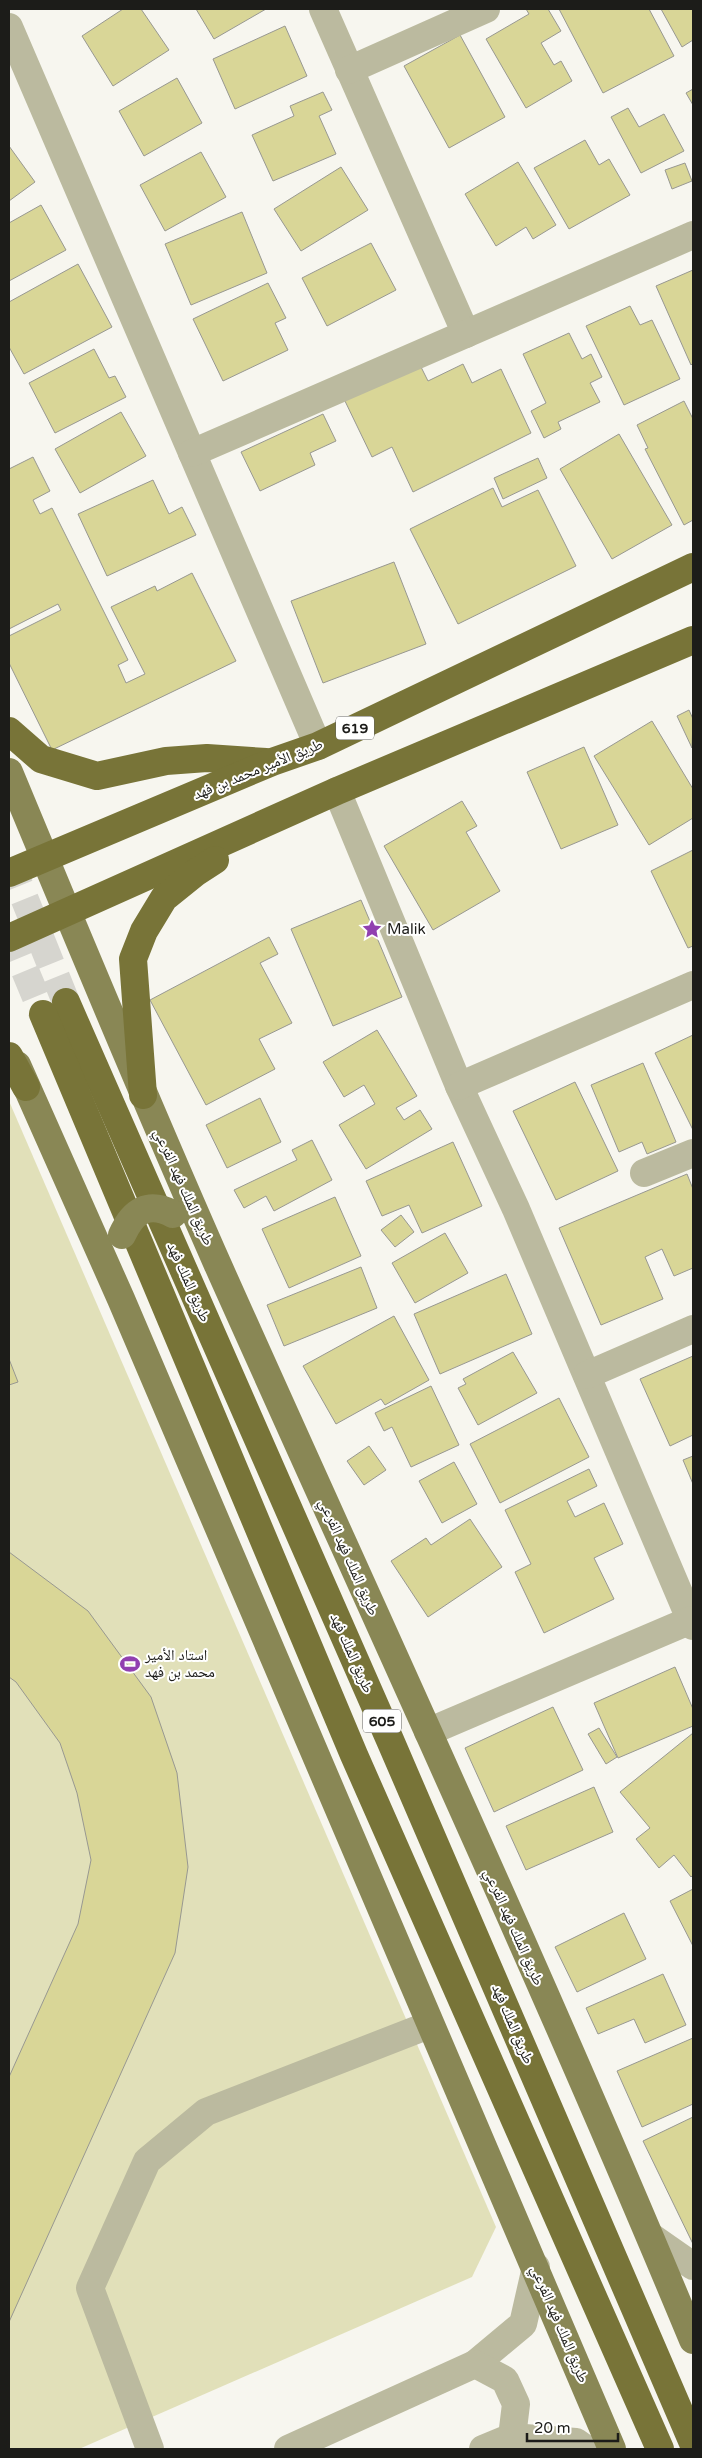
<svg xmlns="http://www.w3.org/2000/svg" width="702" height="2458" viewBox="0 0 702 2458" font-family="'Varela Round','Noto Naskh Arabic',sans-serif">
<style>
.green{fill:#e1e0b9}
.building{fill:#d9d697;stroke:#989891}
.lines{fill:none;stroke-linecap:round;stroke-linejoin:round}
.highway-tunnel{stroke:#d6d5cf;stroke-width:28;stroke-dasharray:28 14;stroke-linecap:butt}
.minor{stroke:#bbba9f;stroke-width:28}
.major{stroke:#898755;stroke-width:28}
.highway{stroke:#787438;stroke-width:28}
.major-bridge{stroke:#898755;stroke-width:28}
.labels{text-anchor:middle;stroke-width:4;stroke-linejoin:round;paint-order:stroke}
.shield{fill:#fffffe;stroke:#60605e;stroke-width:1}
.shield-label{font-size:14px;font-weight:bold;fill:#1c1c19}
.street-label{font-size:15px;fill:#1c1c19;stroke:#fffffe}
.poi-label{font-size:15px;fill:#1c1c19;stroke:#fffffe;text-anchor:start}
</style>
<rect width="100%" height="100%" fill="#f7f6ef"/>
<polygon class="green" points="9,1101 496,2227 472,2277 79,2449 9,2449"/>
<g class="building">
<polygon points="123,9 141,9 169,50 113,86 82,36"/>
<polygon points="196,9 266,9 214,39"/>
<polygon points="526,9 548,9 561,31 541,43 554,65 561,61 572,81 526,108 486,39 529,14"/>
<polygon points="559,9 649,9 674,56 603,93"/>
<polygon points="661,9 693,9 693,40 682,47"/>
<polygon points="285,26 307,76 235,109 213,59"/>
<polygon points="460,35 505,117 449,148 404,66"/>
<polygon points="177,78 202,123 144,156 119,111"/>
<polygon points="693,89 693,105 686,93"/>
<polygon points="323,92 332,110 319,116 336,154 273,181 252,135 294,116 290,106"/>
<polygon points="628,108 639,127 664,114 684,151 641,173 611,117"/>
<polygon points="585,140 599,165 609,159 630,195 569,229 534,168"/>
<polygon points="9,146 35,182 9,201"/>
<polygon points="201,152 226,197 165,231 140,185"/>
<polygon points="518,162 556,225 533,239 526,227 496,246 465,194"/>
<polygon points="685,163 692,181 672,189 665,170"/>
<polygon points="341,167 368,210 301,251 274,209"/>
<polygon points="41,205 66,250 9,281 9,223"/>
<polygon points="242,212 267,273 191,305 165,244"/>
<polygon points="371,243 396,290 327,326 302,278"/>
<polygon points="78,264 112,327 24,374 9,347 9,302"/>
<polygon points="693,270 693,363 691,365 656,286"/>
<polygon points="268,283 286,318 275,323 288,350 223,381 193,319"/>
<polygon points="630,306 640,325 652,320 680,379 624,405 586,326"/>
<polygon points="569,333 582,359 591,354 602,377 590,383 600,402 558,422 561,429 544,438 531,411 546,403 523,354"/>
<polygon points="94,349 109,378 115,376 126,397 55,433 29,383"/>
<polygon points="419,363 428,381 463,364 472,383 501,369 531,433 413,492 392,447 372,457 344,399"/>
<polygon points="684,401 693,419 693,520 684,525 645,449 648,448 637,425"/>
<polygon points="121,412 146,456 80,493 55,449"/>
<polygon points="323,414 336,441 310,453 315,465 260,491 241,452"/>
<polygon points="619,434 672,525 612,559 560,469"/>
<polygon points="33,457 50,491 33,500 40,514 52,508 128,660 118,665 126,683 145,674 111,607 155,586 157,591 192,573 236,661 52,750 9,663 9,636 61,610 58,604 9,629 9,469"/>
<polygon points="538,458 547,478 503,499 494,478"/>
<polygon points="153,480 169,514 182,507 196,535 107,576 78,514"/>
<polygon points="493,488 502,507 538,490 576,566 458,624 410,529"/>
<polygon points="394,562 426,644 323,683 291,601"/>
<polygon points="689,710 693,719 692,748 677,716"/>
<polygon points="652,721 693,789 693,818 649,845 594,756"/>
<polygon points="584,747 618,825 561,849 527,772"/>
<polygon points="462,801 477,826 466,832 500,891 433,930 384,846"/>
<polygon points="693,850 693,946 688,948 651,871"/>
<polygon points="361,900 402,997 333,1026 291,929"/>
<polygon points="269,937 278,954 260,963 292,1023 259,1039 275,1069 206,1105 150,1000"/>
<polygon points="377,1030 417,1096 396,1108 404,1120 420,1110 432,1129 366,1169 339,1125 375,1104 364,1085 344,1097 323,1062"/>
<polygon points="693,1035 693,1130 655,1053"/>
<polygon points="643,1063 676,1142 647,1154 642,1142 619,1152 591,1085"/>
<polygon points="575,1082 618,1171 556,1200 513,1111"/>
<polygon points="260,1098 281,1142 227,1168 206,1125"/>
<polygon points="312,1140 332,1180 274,1211 266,1196 244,1208 234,1190 297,1160 292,1150"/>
<polygon points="453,1142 482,1206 422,1233 409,1205 382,1216 366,1181"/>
<polygon points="687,1174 693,1189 693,1268 674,1276 662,1249 645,1257 663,1299 601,1325 559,1228"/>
<polygon points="335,1197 361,1256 289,1288 262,1229"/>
<polygon points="401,1215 414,1232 395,1247 381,1230"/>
<polygon points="445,1233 468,1273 415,1303 392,1263"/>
<polygon points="361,1267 377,1308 284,1346 267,1305"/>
<polygon points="506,1274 532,1334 440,1374 414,1314"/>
<polygon points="394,1316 429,1380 385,1405 381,1399 336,1424 303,1366"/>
<polygon points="513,1352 537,1393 478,1425 458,1388 466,1384 463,1379"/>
<polygon points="693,1356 693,1435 670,1446 640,1379"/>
<polygon points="9,1359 18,1382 9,1385"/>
<polygon points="431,1386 459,1445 411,1467 392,1427 384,1431 375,1413"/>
<polygon points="559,1398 589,1457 500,1503 470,1444"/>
<polygon points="369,1446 386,1470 364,1485 347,1461"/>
<polygon points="693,1456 693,1484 683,1460"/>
<polygon points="454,1462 477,1504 442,1523 419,1481"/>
<polygon points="589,1469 597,1486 567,1501 575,1517 604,1503 623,1544 594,1558 614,1599 544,1633 515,1572 531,1564 505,1510"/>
<polygon points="470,1519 502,1567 428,1617 391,1561 426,1538 431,1545"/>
<polygon points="9,1552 88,1611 151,1697 177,1773 188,1867 175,1953 9,2322 9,2077 78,1924 91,1860 77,1793 60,1743 16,1682 9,1677"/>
<polygon points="675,1667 693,1709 693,1726 618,1758 594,1703"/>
<polygon points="553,1707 583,1770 494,1812 465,1748"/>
<polygon points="599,1728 617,1757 606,1764 588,1734"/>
<polygon points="693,1733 693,1875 691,1877 674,1855 659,1868 636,1839 650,1828 620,1792"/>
<polygon points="594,1787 613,1832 526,1870 506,1826"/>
<polygon points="693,1889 693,1946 670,1901"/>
<polygon points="624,1913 646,1959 577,1992 555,1947"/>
<polygon points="663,1974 686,2025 645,2043 634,2019 598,2034 586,2008"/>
<polygon points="693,2038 693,2104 642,2127 617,2071"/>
<polygon points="693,2117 693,2244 643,2141"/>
</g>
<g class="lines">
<g class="highway-tunnel">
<polyline points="9,860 66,1002"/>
<polyline points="9,932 43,1014"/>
</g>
<g class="minor">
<polyline points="323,9 466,334"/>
<polyline points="9,27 318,746"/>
<polyline points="349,70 486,9"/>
<polyline points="192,453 693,235"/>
<polyline points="337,791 459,1086 516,1209 693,1626"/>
<polyline points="459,1086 693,985"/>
<polyline points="644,1173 693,1153"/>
<polyline points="587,1375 693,1329"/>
<polyline points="428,1732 691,1620"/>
<polyline points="650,2236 693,2266"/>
<polyline points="475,2364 523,2324 536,2267"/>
<polyline points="512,2437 576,2442 586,2449"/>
<polyline points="150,2449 90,2288 147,2161 206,2112 429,2025"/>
<polyline points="288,2449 475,2364 505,2380 516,2404 512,2437 483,2449"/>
</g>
<g class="major">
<path d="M9 772C77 936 145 1100 217 1263 377 1621 543 1978 693 2340"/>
<polyline points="17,1065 121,1299 612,2449"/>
</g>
<g class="highway">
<polyline points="9,731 41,759 97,776 166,761 207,758 266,762"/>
<polyline points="9,873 272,762 318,746 693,567"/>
<polyline points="9,938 337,791 693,640"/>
<polyline points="66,1002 390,1740 693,2443"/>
<polyline points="43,1014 354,1755 660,2449"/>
<polyline points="9,1056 26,1087"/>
<polyline points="143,1095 133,959 144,931 164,898 195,873 215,860"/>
</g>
<path class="major-bridge" d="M122 1235C133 1211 148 1201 173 1214"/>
</g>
<defs>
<symbol id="sight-bare" viewBox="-9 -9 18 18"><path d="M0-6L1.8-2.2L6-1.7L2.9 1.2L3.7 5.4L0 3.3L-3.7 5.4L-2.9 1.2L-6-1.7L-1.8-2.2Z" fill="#9140b0" stroke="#fffffe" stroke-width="2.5" paint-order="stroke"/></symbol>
<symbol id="stadium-bare" viewBox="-9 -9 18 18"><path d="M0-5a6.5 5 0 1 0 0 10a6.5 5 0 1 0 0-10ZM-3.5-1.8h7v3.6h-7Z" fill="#9140b0" stroke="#fffffe" stroke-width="2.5" paint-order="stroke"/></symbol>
</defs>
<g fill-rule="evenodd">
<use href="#sight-bare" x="358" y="915" width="28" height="28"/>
<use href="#stadium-bare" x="116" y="1650" width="28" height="28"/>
</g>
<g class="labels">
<g class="shield">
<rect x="336" y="716.5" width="38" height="23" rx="4"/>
<rect x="363" y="1709.5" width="38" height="23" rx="4"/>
</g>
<g class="shield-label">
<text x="355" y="733">619</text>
<text x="382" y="1726">605</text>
</g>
<g class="street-label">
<text transform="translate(258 769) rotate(-22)" y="5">طريق الأمير محمد بن فهد</text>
<text transform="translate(184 1187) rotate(66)" y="5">طريق الملك فهد الفرعي</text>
<text transform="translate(189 1282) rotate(66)" y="5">طريق الملك فهد</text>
<text transform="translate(349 1557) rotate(66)" y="5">طريق الملك فهد الفرعي</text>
<text transform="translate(352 1653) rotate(66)" y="5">طريق الملك فهد</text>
<text transform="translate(514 1927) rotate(66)" y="5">طريق الملك فهد الفرعي</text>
<text transform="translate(513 2024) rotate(67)" y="5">طريق الملك فهد</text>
<text transform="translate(560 2324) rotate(67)" y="5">طريق الملك فهد الفرعي</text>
</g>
<g class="poi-label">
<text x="387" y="934">Malik</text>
<text x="145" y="1660">استاد الأمير<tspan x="145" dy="17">محمد بن فهد</tspan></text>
</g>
</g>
<rect width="702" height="2458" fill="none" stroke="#1c1c19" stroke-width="20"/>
<path d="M527 2433v8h91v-8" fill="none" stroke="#1c1c19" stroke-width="2.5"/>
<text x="534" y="2433" font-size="15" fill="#1c1c19" stroke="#fffffe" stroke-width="4" paint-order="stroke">20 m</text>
</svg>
